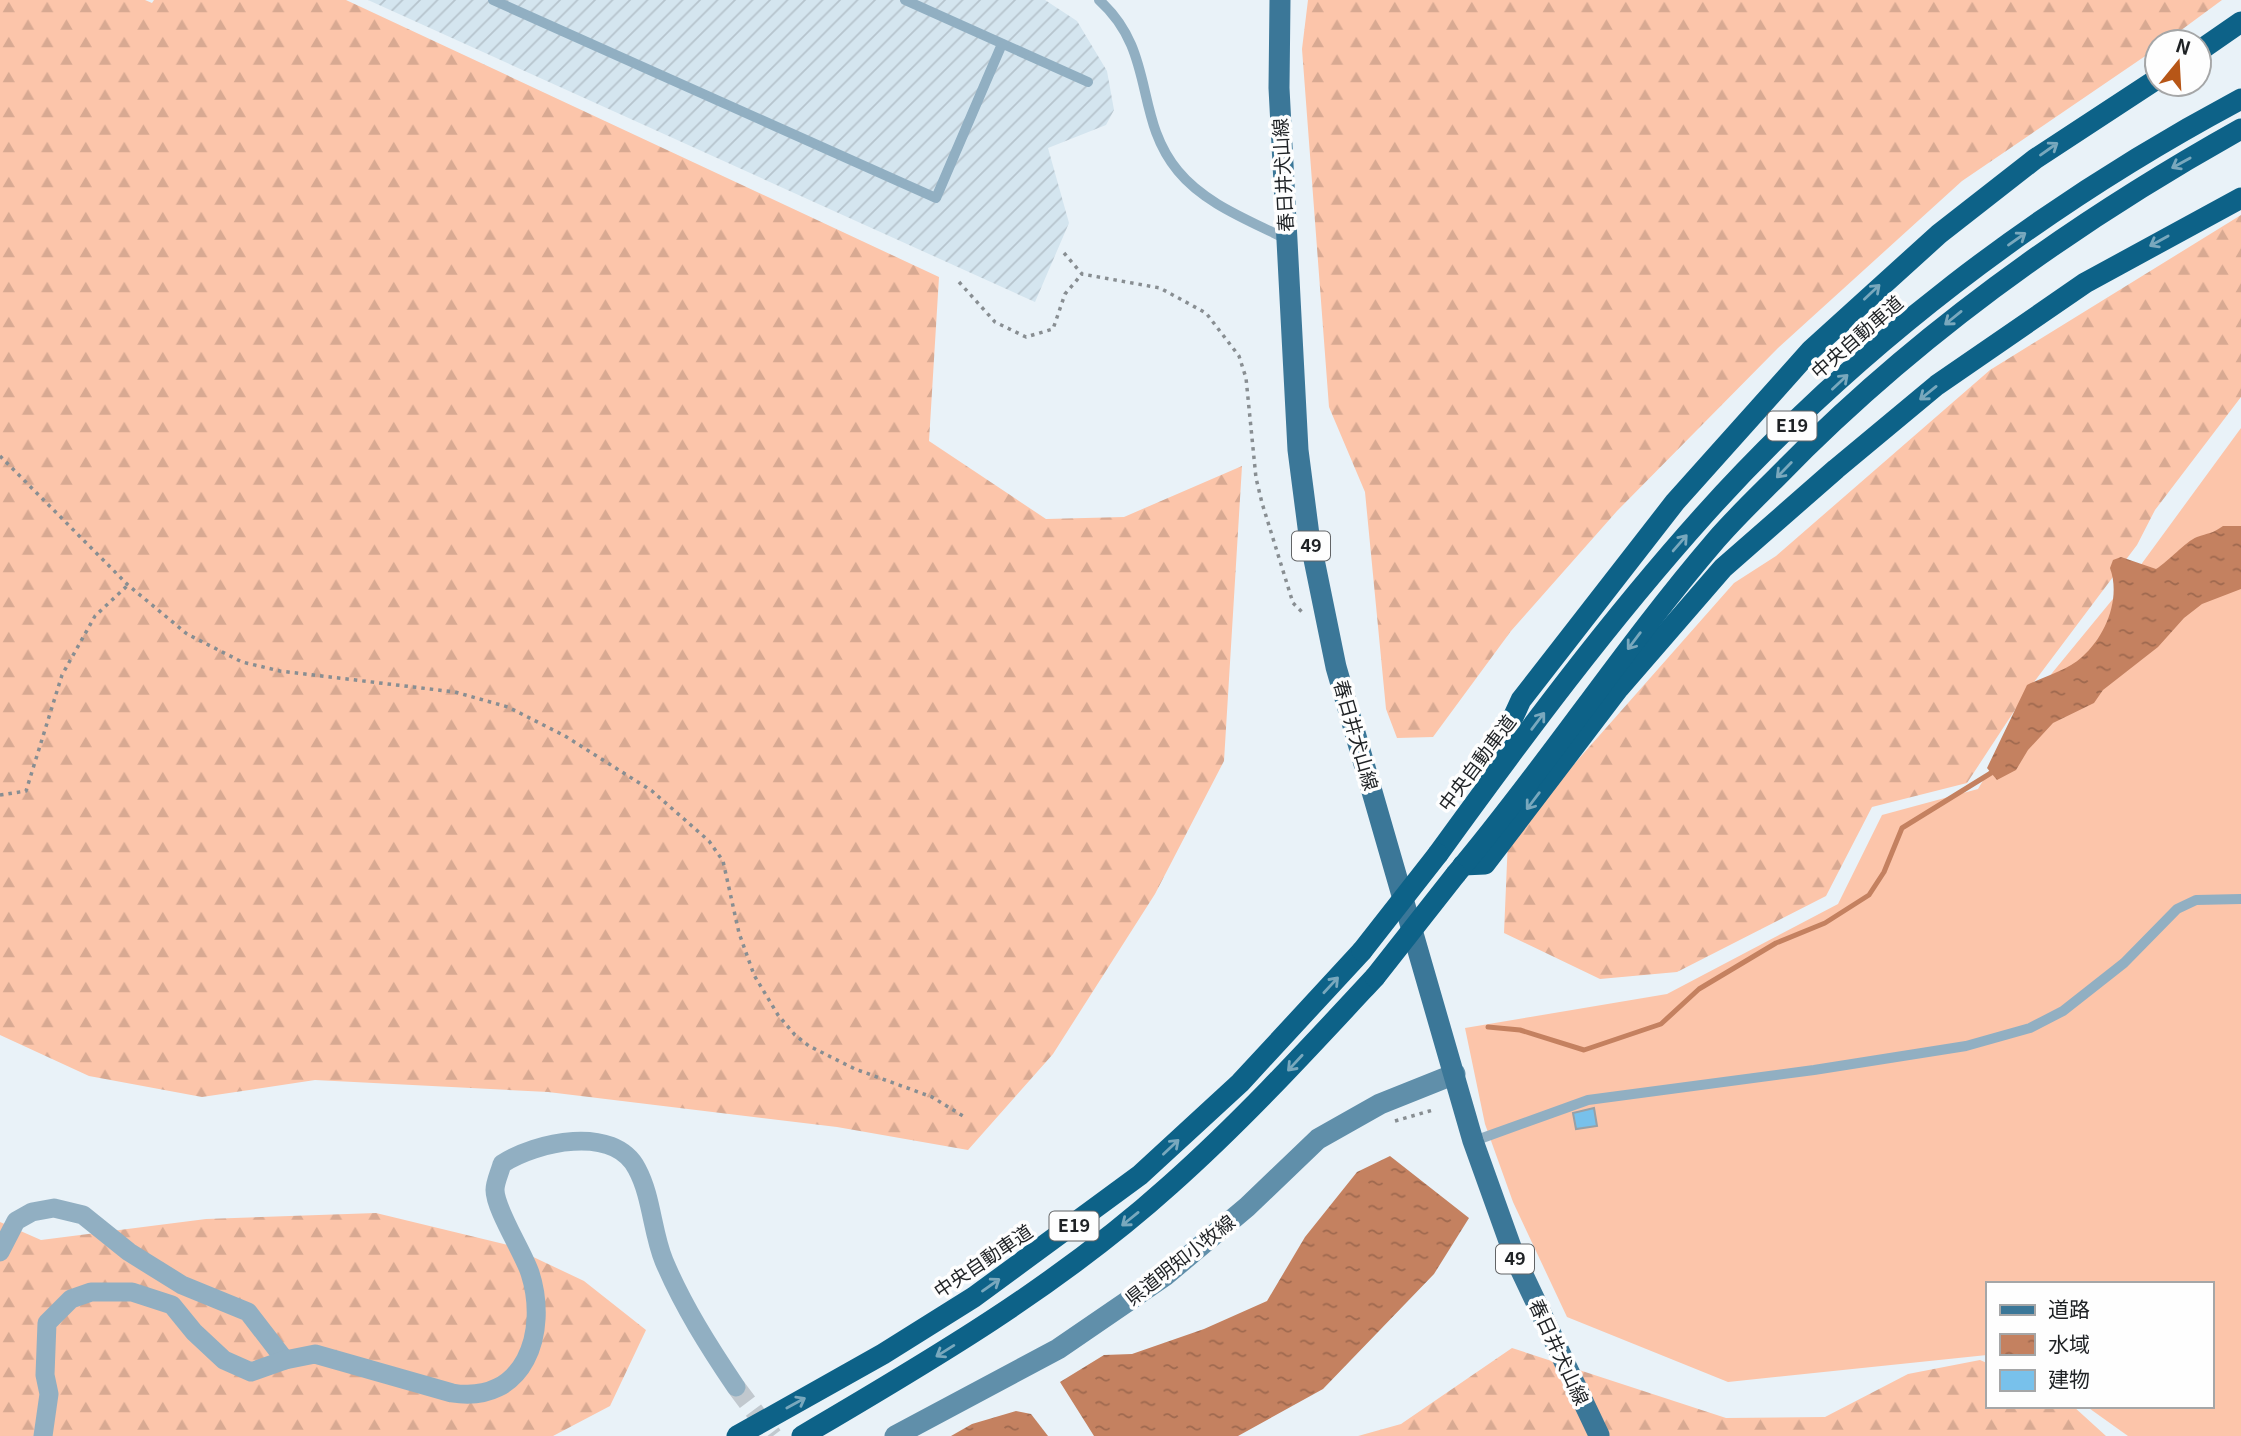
<svg xmlns="http://www.w3.org/2000/svg" width="2241" height="1436" viewBox="0 0 2241 1436" font-family="Georgia,'Noto Sans JP',serif">
<style>
.industrial{fill:url(#industrial-furrows)}
.grass{fill:#fcc5aa}
.forest{fill:url(#forest-firs)}
.water{fill:url(#water-ripples)}
.lines{fill:none;stroke-linecap:round;stroke-linejoin:round}
.stream{stroke:#c48160;stroke-width:5}
.building{fill:#78c1eb;stroke:#98a0a6;stroke-width:2}
.street-tunnel{stroke:#c1c8ce;stroke-width:19;stroke-dasharray:19 10;stroke-linecap:butt}
.path{stroke:#888e92;stroke-width:3.5;stroke-dasharray:3.5 5;stroke-linecap:butt}
.lane{stroke:#91afc2;stroke-width:10}
.street{stroke:#91afc2;stroke-width:19}
.secondary{stroke:#608faa;stroke-width:21}
.primary{stroke:#3b7798;stroke-width:21}
.highway{stroke:#0d6288;stroke-width:21}
.highway-bridge{stroke:#0d6288;stroke-width:21}
.oneway{stroke:#79a8bd}
.labels{text-anchor:middle;stroke-width:7;stroke-linejoin:round;paint-order:stroke}
.shield{fill:#fefefe;stroke:#626466;stroke-width:2}
.shield-label{font-size:18px;font-weight:bold;fill:#1f2225}
.street-label{font-size:19px;fill:#1f2225;stroke:#fefefe}
</style>
<defs>
<pattern id="industrial-furrows" width="10" height="10" patternUnits="userSpaceOnUse" patternTransform="scale(1.75)"><rect width="10" height="10" fill="#d4e5ef"/><path d="M-1 1l2-2M0 10L10 0M9 11l2-2" fill="none" stroke="#b6c4cd"/></pattern>
<pattern id="forest-firs" width="22" height="20" patternUnits="userSpaceOnUse" patternTransform="scale(1.75)"><rect width="22" height="20" fill="#fcc5aa"/><path d="M5 1l3.5 6h-7zM16 11l3.5 6h-7z" fill="#d8a992"/></pattern>
<pattern id="water-ripples" width="26" height="14" patternUnits="userSpaceOnUse" patternTransform="scale(1.75)"><rect width="26" height="14" fill="#c48160"/><path d="M2 4q2-2 4 0t4 0M15 11q2-2 4 0t4 0" fill="none" stroke="#9f694f"/></pattern>
</defs>
<rect width="100%" height="100%" fill="#e9f2f8"/>
<polygon class="industrial" points="368,0 1045,0 1077,21 1107,71 1114,110 1106,125 1048,148 1069,223 1035,302"/>
<polygon class="grass" points="2241,428 2241,1436 2128,1436 2086,1406 2211,1406 2211,1284 1987,1284 1987,1355 1728,1382 1567,1317 1513,1202 1485,1124 1465,1028 1667,994 1838,904 1882,815 1978,789 2034,695 2140,566"/>
<g class="forest">
<polygon points="0,0 145,0 152,3 154,0 346,0 939,277 929,441 1046,519 1124,517 1242,466 1224,761 1155,894 1053,1054 968,1150 837,1127 548,1092 315,1080 202,1097 89,1076 0,1035"/>
<polygon points="1308,0 2222,0 2165,42 2157,42 2157,48 1962,181 1778,348 1617,511 1511,631 1433,737 1397,738 1386,709 1365,492 1329,407 1302,49"/>
<polygon points="2241,215 2241,397 2155,510 2137,545 2028,690 1967,783 1872,807 1826,896 1677,972 1600,979 1504,933 1508,839 1734,583 1776,556 1990,370"/>
<polygon points="376,1213 508,1245 584,1281 646,1330 610,1406 553,1436 0,1436 0,1222 41,1240 206,1219"/>
<polygon points="1512,1348 1726,1418 1825,1417 1908,1374 1980,1360 1987,1363 1987,1406 2073,1406 2106,1436 1358,1436 1401,1424"/>
</g>
<g class="water">
<path d="M2223 526H2241V589L2202 604 2184 618 2158 647 2103 690 2094 703 2053 723 2028 750 2016 770 1997 780 1987 768 2027 685C2043 677 2068 670 2082 657 2106 636 2121 598 2110 568L2113 560 2121 557 2156 569C2169 561 2185 542 2197 537 2208 533 2212 534 2223 526Z"/>
<polygon points="1390,1156 1469,1218 1434,1274 1323,1389 1238,1436 1094,1436 1060,1382 1104,1355 1132,1354 1204,1329 1267,1301 1305,1237 1357,1172"/>
<polygon points="1016,1411 1031,1414 1048,1436 951,1436 972,1424"/>
</g>
<g class="lines">
<polyline class="stream" points="1488,1027 1520,1030 1584,1050 1661,1024 1699,989 1776,943 1825,923 1869,895 1884,872 1902,828 1991,773"/>
</g>
<polygon class="building" points="1594,1108 1597,1126 1576,1129 1573,1113"/>
<g class="lines">
<polyline class="street-tunnel" points="736,1387 773,1436"/>
<g class="path">
<polyline points="1064,253 1082,274 1160,288 1206,313 1239,356 1246,378 1256,478 1262,503 1293,603 1305,615"/>
<polyline points="959,282 995,322 1026,337 1053,329 1065,294 1082,274"/>
<polyline points="0,456 128,585 187,634 242,662 280,671 455,692 508,707 565,736 652,791 709,841 723,861 739,933 754,975 778,1015 795,1035 809,1046 855,1069 932,1097 963,1116"/>
<polyline points="0,795 26,791 62,675 95,616 128,585"/>
<polyline points="1395,1121 1433,1110"/>
</g>
<g class="lane">
<polyline points="493,0 936,198 1002,44"/>
<polyline points="905,0 1088,82"/>
<path d="M1099 0C1157 52 1133 117 1178 171 1205 204 1249 220 1286 239"/>
<polyline points="1474,1141 1588,1100 1814,1070 1966,1046 2030,1028 2063,1011 2124,963 2177,909 2196,900 2241,899"/>
</g>
<g class="street">
<polyline points="0,1252 16,1221 32,1212 54,1208 83,1215 129,1252 182,1285 248,1312 285,1360"/>
<path d="M43 1436 49 1394 45 1375 47 1323 71 1299 91 1292H132L172 1305 194 1332 224 1360 251 1372 285 1360 315 1354 452 1393C525 1405 549 1332 530 1273 523 1252 495 1209 495 1190 495 1182 500 1172 502 1164 535 1142 614 1124 637 1169 652 1197 652 1232 664 1261 683 1306 709 1347 736 1387"/>
</g>
<polyline class="secondary" points="895,1436 1058,1349 1166,1275 1247,1207 1318,1139 1380,1104 1455,1074"/>
<polyline class="primary" points="1280,0 1279,88 1298,450 1309,535 1336,667 1473,1141 1515,1258 1599,1435"/>
<g class="highway">
<polyline points="2199,51 2241,22"/>
<polyline points="1489,770 1521,700 1675,502 1811,350 1939,234 2035,159 2157,79"/>
<path d="M1438 854C1522 738 1608 622 1704 515 1855 347 2042 205 2241 99"/>
<polyline points="1463,865 1485,864 1619,688 1723,568 1836,469 1937,385 2085,283 2241,198"/>
<path d="M1456 874C1547 766 1624 647 1716 540 1735 518 1756 498 1777 477 1913 337 2071 224 2241 129"/>
<polyline points="737,1436 883,1354 974,1297 1140,1175 1240,1083 1362,951"/>
<path d="M802 1436C930 1361 1059 1285 1170 1185 1243 1120 1309 1048 1375 977"/>
</g>
<g class="highway-bridge">
<polyline points="1362,951 1438,854"/>
<polyline points="1375,977 1456,874"/>
</g>
</g>
<defs><path id="oneway-shaft" d="M-6 0H5M1.5-3L5.5 0L1.5 3" fill="none" stroke-width="1.6" stroke-linecap="round" stroke-linejoin="round" transform="scale(1.75)"/></defs>
<g class="oneway">
<use href="#oneway-shaft" transform="translate(2049 149) rotate(-35)"/>
<use href="#oneway-shaft" transform="translate(2181 163) rotate(151)"/>
<use href="#oneway-shaft" transform="translate(2017 239) rotate(-35)"/>
<use href="#oneway-shaft" transform="translate(2159 241) rotate(151)"/>
<use href="#oneway-shaft" transform="translate(1872 292) rotate(-43)"/>
<use href="#oneway-shaft" transform="translate(1953 318) rotate(141)"/>
<use href="#oneway-shaft" transform="translate(1840 382) rotate(-43)"/>
<use href="#oneway-shaft" transform="translate(1928 393) rotate(141)"/>
<use href="#oneway-shaft" transform="translate(1784 470) rotate(134)"/>
<use href="#oneway-shaft" transform="translate(1680 543) rotate(-49)"/>
<use href="#oneway-shaft" transform="translate(1634 641) rotate(127)"/>
<use href="#oneway-shaft" transform="translate(1538 721) rotate(-53)"/>
<use href="#oneway-shaft" transform="translate(1533 801) rotate(127)"/>
<use href="#oneway-shaft" transform="translate(1331 985) rotate(-47)"/>
<use href="#oneway-shaft" transform="translate(1295 1063) rotate(133)"/>
<use href="#oneway-shaft" transform="translate(1171 1147) rotate(-43)"/>
<use href="#oneway-shaft" transform="translate(1130 1219) rotate(141)"/>
<use href="#oneway-shaft" transform="translate(991 1285) rotate(-35)"/>
<use href="#oneway-shaft" transform="translate(945 1351) rotate(148)"/>
<use href="#oneway-shaft" transform="translate(796 1403) rotate(-29)"/>
</g>
<g class="labels">
<g class="shield">
<rect x="1767.5" y="411.5" width="49" height="29" rx="5"/>
<rect x="1292" y="531.5" width="38" height="29" rx="5"/>
<rect x="1049.5" y="1211.5" width="49" height="29" rx="5"/>
<rect x="1496" y="1244.5" width="38" height="29" rx="5"/>
</g>
<g class="shield-label">
<text x="1792" y="432">E19</text>
<text x="1311" y="552">49</text>
<text x="1074" y="1232">E19</text>
<text x="1515" y="1265">49</text>
</g>
<g class="street-label">
<text transform="translate(1283 175) rotate(-93)" y="7">春日井犬山線</text>
<text transform="translate(1857 337) rotate(-41)" y="7">中央自動車道</text>
<text transform="translate(1356 735) rotate(74)" y="7">春日井犬山線</text>
<text transform="translate(1477 763) rotate(-53)" y="7">中央自動車道</text>
<text transform="translate(1180 1260) rotate(-38)" y="7">県道明知小牧線</text>
<text transform="translate(983 1261) rotate(-34)" y="7">中央自動車道</text>
<text transform="translate(1559 1352) rotate(65)" y="7">春日井犬山線</text>
</g>
</g>
<rect x="1986" y="1282" width="228" height="126" fill="#fefefe" stroke="#a5a6a7" stroke-width="2"/>
<rect x="2000" y="1305" width="35" height="10" fill="#3b7798" stroke="#a5a6a7" stroke-width="2"/>
<text x="2048" y="1317" font-size="21" fill="#1f2225">道路</text>
<rect x="2000" y="1334" width="35" height="21" fill="url(#water-ripples)" stroke="#a5a6a7" stroke-width="2"/>
<text x="2048" y="1352" font-size="21" fill="#1f2225">水域</text>
<rect x="2000" y="1370" width="35" height="21" fill="#78c1eb" stroke="#a5a6a7" stroke-width="2"/>
<text x="2048" y="1387" font-size="21" fill="#1f2225">建物</text>
<g transform="translate(2178 63) rotate(18)"><circle r="33" fill="#fefefe" stroke="#a5a6a7" stroke-width="2"/>
<path d="M0-5L12 26L0 18L-12 26Z" fill="#b75617"/>
<text y="-10" font-size="19" font-weight="bold" text-anchor="middle" fill="#1f2225">N</text>
</g>
</svg>
